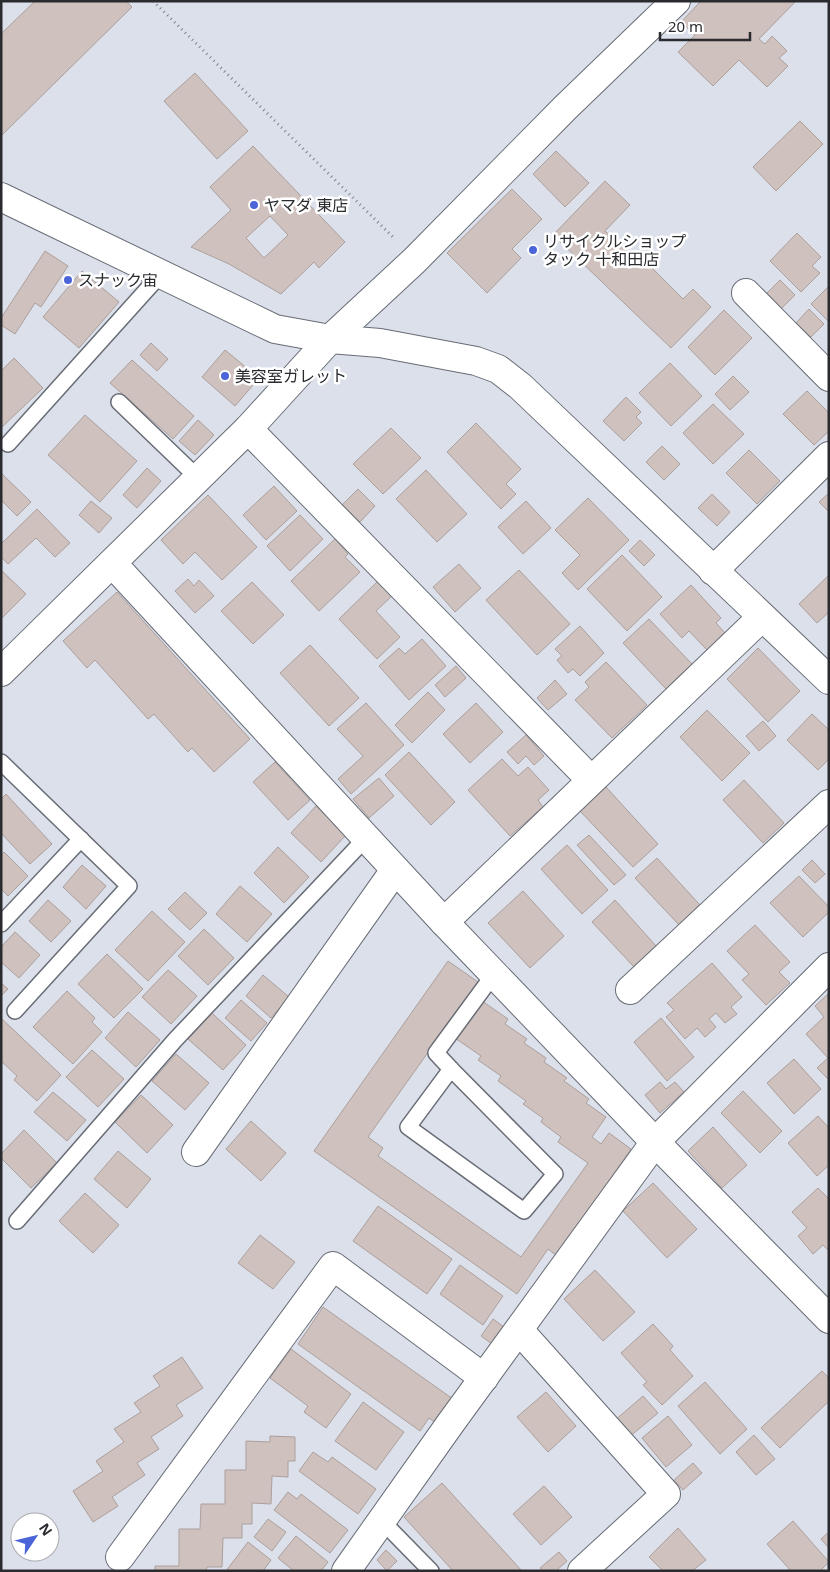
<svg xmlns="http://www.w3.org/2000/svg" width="830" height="1572" viewBox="0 0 830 1572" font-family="'Noto Sans','Noto Sans JP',sans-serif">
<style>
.building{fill:#cfc1be;stroke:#ac9f9c;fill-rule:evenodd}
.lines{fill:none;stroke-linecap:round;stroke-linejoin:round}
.service-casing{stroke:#676c75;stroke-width:18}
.minor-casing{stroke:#676c75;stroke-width:30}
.path{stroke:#80838b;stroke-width:3;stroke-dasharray:1 4;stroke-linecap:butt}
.service{stroke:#fff;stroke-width:15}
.minor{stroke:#fff;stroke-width:28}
.poi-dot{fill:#4b65d9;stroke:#fff;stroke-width:2}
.labels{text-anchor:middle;stroke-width:5;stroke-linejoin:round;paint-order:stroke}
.poi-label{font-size:16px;fill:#292b2f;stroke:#fff;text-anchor:start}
</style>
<rect width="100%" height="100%" fill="#dbe0eb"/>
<g class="building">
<polygon points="35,1 126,1 132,7 1,136 1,34"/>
<polygon points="701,1 796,1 759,39 765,44 772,36 787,51 779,58 788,66 767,87 739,60 713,86 678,52 695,35 681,22"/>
<polygon points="195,73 248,131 217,159 164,101"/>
<polygon points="800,121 823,144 776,191 753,167"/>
<path d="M253 146 345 242 319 268 314 262 281 294 229 264 191 247 231 210 210 187ZM270 216 288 235 264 258 246 238Z"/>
<polygon points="556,151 589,183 565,207 533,174"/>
<polygon points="605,181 630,205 605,231 636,260 640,256 683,299 693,289 711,307 671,348 553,235"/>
<polygon points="512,189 542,219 512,249 521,258 487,293 447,253"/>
<polygon points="797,233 821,257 812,266 820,273 801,292 770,261"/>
<polygon points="45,251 68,266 41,307 35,303 15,334 1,325 1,318"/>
<polygon points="82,271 119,302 79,348 43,317"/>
<polygon points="780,280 795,295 781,309 766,294"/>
<polygon points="829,286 829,322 811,304"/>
<polygon points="809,309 824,324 811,337 796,323"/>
<polygon points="724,310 752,338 715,375 688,347"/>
<polygon points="151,343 168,359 157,371 140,355"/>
<polygon points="225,350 259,378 235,406 202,377"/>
<polygon points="14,358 43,388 1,428 1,371"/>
<polygon points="132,360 194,416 173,439 110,383"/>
<polygon points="670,363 702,396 671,426 639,393"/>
<polygon points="733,376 749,392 730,410 715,394"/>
<polygon points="807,391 829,413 829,431 814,445 783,414"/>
<polygon points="626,397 641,412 636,417 642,423 624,441 603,421"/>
<polygon points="713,404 744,434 713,464 683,433"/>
<polygon points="85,415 137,461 100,502 48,455"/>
<polygon points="198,420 214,435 195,455 179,441"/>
<polygon points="476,423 521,469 506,484 516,494 501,509 447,452"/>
<polygon points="391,428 421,458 383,494 353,464"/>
<polygon points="662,446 680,464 664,480 646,462"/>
<polygon points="749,450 780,481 757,504 726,473"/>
<polygon points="147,468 161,481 137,508 123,495"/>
<polygon points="426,470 467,514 437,542 396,499"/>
<polygon points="1,473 31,502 17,516 1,500"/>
<polygon points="274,486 297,511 266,540 243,515"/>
<polygon points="358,489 375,506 360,522 342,505"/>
<polygon points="829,493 829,512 819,502"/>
<polygon points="712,494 730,512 717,526 698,508"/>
<polygon points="208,495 257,547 222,580 195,552 183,564 161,540"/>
<polygon points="588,498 629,540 578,590 562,573 580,555 555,530"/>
<polygon points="91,501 112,518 99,533 79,515"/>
<polygon points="526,501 551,528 523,554 498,527"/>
<polygon points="37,509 70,543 55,557 36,538 8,564 1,557 1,544"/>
<polygon points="300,515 323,539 290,571 267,546"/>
<polygon points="335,539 348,554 345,557 360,572 319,611 291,581"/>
<polygon points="640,540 655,555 644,566 629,551"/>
<polygon points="622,555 662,597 627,631 587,589"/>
<polygon points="459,564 481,588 455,612 433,587"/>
<polygon points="1,570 26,594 1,619"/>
<polygon points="519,570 570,624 537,655 486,600"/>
<polygon points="829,575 829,612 817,623 799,604"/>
<polygon points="188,579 194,586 199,580 214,596 195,613 175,591"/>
<polygon points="379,580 393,595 376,611 400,637 377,659 339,619"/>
<polygon points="252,582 284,615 253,644 221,611"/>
<polygon points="691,585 721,618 716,623 725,633 707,650 689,631 682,638 660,614"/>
<polygon points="117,592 250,739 214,772 192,748 188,752 154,714 148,719 95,660 87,668 63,641"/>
<polygon points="649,619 692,664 666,689 623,643"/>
<polygon points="580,626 604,653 580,676 573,669 568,673 557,660 562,656 555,649"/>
<polygon points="422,639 446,666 409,700 379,666 399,648 405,654"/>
<polygon points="310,645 359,698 329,726 280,673"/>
<polygon points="758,648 800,691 768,722 727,679"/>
<polygon points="606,662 647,705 612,738 575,700 589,687 585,682"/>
<polygon points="456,666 466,678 445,697 435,685"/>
<polygon points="555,680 567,694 548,710 537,698"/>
<polygon points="428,692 445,710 412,743 395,725"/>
<polygon points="366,703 404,745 351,794 338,779 363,756 337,729"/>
<polygon points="476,703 503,732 470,763 443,734"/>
<polygon points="707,710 750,753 722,781 680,737"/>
<polygon points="812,714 829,730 829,759 818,770 787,740"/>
<polygon points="763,721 776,736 759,751 746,736"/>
<polygon points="526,735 544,756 534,765 526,756 518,764 507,752"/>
<polygon points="409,752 455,802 431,825 385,775"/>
<polygon points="502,759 518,776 528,767 549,790 538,800 543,807 510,836 468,790"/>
<polygon points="275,762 310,800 288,820 253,782"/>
<polygon points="379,778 394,796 369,818 353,799"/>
<polygon points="744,780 784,823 763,843 723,800"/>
<polygon points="606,787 658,844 633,867 580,811"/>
<polygon points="6,794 52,844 30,864 1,833 1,799"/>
<polygon points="316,806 346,835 321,862 291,833"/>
<polygon points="589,835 626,875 614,885 577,845"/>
<polygon points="567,845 608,890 582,914 541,869"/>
<polygon points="278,847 309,877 284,903 254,873"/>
<polygon points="4,852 28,876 8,896 1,889 1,855"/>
<polygon points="657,858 700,905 679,925 635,878"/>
<polygon points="812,860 825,874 815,883 802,870"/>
<polygon points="82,865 106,886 86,909 63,887"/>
<polygon points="799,876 829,907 829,912 803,937 770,903"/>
<polygon points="240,886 272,914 247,942 216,914"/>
<polygon points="523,891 564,936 530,968 488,923"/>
<polygon points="185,892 207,913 190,930 168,909"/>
<polygon points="48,900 71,921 51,942 29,921"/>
<polygon points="615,900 656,946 634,967 592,922"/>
<polygon points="152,911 185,942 148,981 115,950"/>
<polygon points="755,925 790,962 779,972 790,983 766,1005 742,980 749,974 727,951"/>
<polygon points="204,929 234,958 208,985 178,956"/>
<polygon points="15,932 40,955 19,978 1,962 1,947"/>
<polygon points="107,954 143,989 114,1018 78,984"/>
<polygon points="448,961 478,982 368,1137 383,1148 378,1156 521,1257 588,1163 558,1142 561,1137 541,1122 543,1118 523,1104 526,1101 498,1081 501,1076 478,1060 481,1056 455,1038 482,1001 508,1019 505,1024 527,1039 524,1043 546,1058 544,1062 567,1078 564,1081 589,1099 586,1103 606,1117 592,1137 601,1144 609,1133 631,1149 557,1256 548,1249 517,1294 314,1151"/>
<polygon points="712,963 742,997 731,1007 737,1014 725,1023 716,1013 709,1019 716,1027 705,1037 697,1028 685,1039 666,1017 674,1010 667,1003"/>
<polygon points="168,970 197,996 171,1024 142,997"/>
<polygon points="263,975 289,997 271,1018 246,996"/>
<polygon points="1,983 8,989 1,996"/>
<polygon points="67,991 95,1018 92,1022 102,1032 73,1064 33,1027"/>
<polygon points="828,994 829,1078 828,1079 817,1068 828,1058 806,1034 824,1017 815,1006"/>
<polygon points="241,1000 267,1023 251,1041 225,1018"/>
<polygon points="128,1012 160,1040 136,1067 105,1038"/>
<polygon points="212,1013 246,1045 223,1070 188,1039"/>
<polygon points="1,1018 61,1075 37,1101 14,1080 17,1076 1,1061"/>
<polygon points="661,1018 694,1057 667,1081 634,1042"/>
<polygon points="92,1050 124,1079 98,1107 66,1077"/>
<polygon points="176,1054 209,1083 185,1110 152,1081"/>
<polygon points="794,1059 821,1089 794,1114 767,1083"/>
<polygon points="660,1082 666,1089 675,1082 684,1092 660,1113 645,1095"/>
<polygon points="743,1091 782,1131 760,1153 721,1113"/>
<polygon points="53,1092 86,1120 67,1141 34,1112"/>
<polygon points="141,1095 173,1125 147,1153 115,1122"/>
<polygon points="818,1116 829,1128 829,1165 817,1176 788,1143"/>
<polygon points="251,1121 286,1153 261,1181 226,1149"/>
<polygon points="713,1127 747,1165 722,1188 688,1151"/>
<polygon points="24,1130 57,1163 31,1188 1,1158 1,1154"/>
<polygon points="118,1151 151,1179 127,1208 94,1179"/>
<polygon points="653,1183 697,1229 667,1258 623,1211"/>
<polygon points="818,1188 829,1199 829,1251 823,1245 813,1254 798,1236 807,1228 792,1212"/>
<polygon points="85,1193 119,1225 93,1253 59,1221"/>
<polygon points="378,1206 452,1259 427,1294 353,1241"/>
<polygon points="260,1235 295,1262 273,1289 238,1263"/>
<polygon points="460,1265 503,1296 483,1325 440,1294"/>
<polygon points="595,1270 635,1312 603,1341 564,1299"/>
<polygon points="323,1307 453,1399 436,1423 429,1418 420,1431 298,1344"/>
<polygon points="493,1319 504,1327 492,1344 481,1336"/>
<polygon points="653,1324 673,1346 670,1350 693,1376 662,1405 643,1385 647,1382 621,1353"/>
<polygon points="291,1349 351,1394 326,1428 304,1412 308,1406 270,1378"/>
<polygon points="182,1357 203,1388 176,1405 183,1416 151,1437 159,1449 137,1463 145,1475 112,1497 118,1506 93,1522 73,1491 103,1471 96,1461 124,1442 114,1429 141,1412 134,1403 160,1386 153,1376"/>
<polygon points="822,1371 829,1378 829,1401 780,1448 761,1428"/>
<polygon points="705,1382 747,1429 720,1454 678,1406"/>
<polygon points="546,1392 576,1426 548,1452 517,1417"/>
<polygon points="643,1396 658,1413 628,1438 614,1421"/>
<polygon points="363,1402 404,1432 376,1470 335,1441"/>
<polygon points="668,1416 692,1445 666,1467 642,1438"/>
<polygon points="754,1435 775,1459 756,1475 736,1452"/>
<polygon points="270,1436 295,1437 295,1461 288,1461 288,1477 272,1476 271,1504 252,1503 252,1524 242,1524 242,1538 223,1538 222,1567 207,1567 206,1571 155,1571 155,1566 179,1566 179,1529 200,1529 201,1504 225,1504 225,1470 246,1470 246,1441 270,1442"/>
<polygon points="313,1452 328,1462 332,1457 376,1489 358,1514 299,1471"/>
<polygon points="693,1463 702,1473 683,1490 674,1480"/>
<polygon points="442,1483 522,1571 453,1571 404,1517"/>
<polygon points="544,1486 572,1517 541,1545 513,1514"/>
<polygon points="288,1492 297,1499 301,1494 348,1530 330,1553 274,1510"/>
<polygon points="268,1519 286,1532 272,1551 254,1537"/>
<polygon points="793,1521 829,1562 820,1571 791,1571 767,1544"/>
<polygon points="678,1528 706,1560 692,1571 663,1571 649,1557"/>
<polygon points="829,1532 829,1548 821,1539"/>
<polygon points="296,1536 328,1562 321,1571 294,1571 278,1558"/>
<polygon points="248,1542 271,1560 263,1571 226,1571"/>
<polygon points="386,1550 397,1561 387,1571 377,1560"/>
<polygon points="559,1552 567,1561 556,1571 543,1571 540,1568"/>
</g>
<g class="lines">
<defs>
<g id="service">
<polyline points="119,402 198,478"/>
<polyline points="8,444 161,274"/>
<polyline points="1,762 129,886 15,1011"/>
<polyline points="1,924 81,839"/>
<polygon points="451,1069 555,1174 524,1211 408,1127"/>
<polyline points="451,1069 436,1053 494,974"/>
<polyline points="17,1221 175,1040 366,838"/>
<polyline points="381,1520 431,1571"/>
</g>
<g id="minor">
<polyline points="1,197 275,329 330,339 380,343 476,361 498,369 520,386 829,680"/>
<polyline points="746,293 829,377"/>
<polyline points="248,429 591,780"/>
<polyline points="112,563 444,922 655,1142 829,1319"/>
<polyline points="713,571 829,456"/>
<polyline points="1,672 248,429 330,339 414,261 566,107 676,1"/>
<polyline points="444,922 762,617"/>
<polyline points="630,990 829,804"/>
<polyline points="196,1152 395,870"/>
<polyline points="519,1330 666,1494 582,1571"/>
<polyline points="120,1557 333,1266 484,1378"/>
<polyline points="346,1571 450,1424 655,1142 829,967"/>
</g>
</defs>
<use href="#service" class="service-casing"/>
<use href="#minor" class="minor-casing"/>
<polyline class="path" points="153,1 395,239"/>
<use href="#service" class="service"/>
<use href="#minor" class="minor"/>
</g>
<g class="poi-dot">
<circle cx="254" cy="205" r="5"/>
<circle cx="533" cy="250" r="5"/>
<circle cx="68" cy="280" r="5"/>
<circle cx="225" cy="376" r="5"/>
</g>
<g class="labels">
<g class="poi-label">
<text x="264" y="211">ヤマダ 東店</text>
<text x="543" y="247">リサイクルショップ<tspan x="543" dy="18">タック 十和田店</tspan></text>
<text x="78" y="286">スナック宙</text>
<text x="235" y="382">美容室ガレット</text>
</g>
</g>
<rect width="830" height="1572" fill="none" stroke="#292b2f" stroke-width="5"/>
<g transform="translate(35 1537) rotate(55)"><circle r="24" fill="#ffffff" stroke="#a9aaac"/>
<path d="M0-4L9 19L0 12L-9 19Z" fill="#4b65d9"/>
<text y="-8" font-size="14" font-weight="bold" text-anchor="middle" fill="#292b2f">N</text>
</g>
<path d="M660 32v8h90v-8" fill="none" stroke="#292b2f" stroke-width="2.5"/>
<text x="668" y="32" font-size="15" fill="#292b2f" stroke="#ffffff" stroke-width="4" paint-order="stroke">20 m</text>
</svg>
